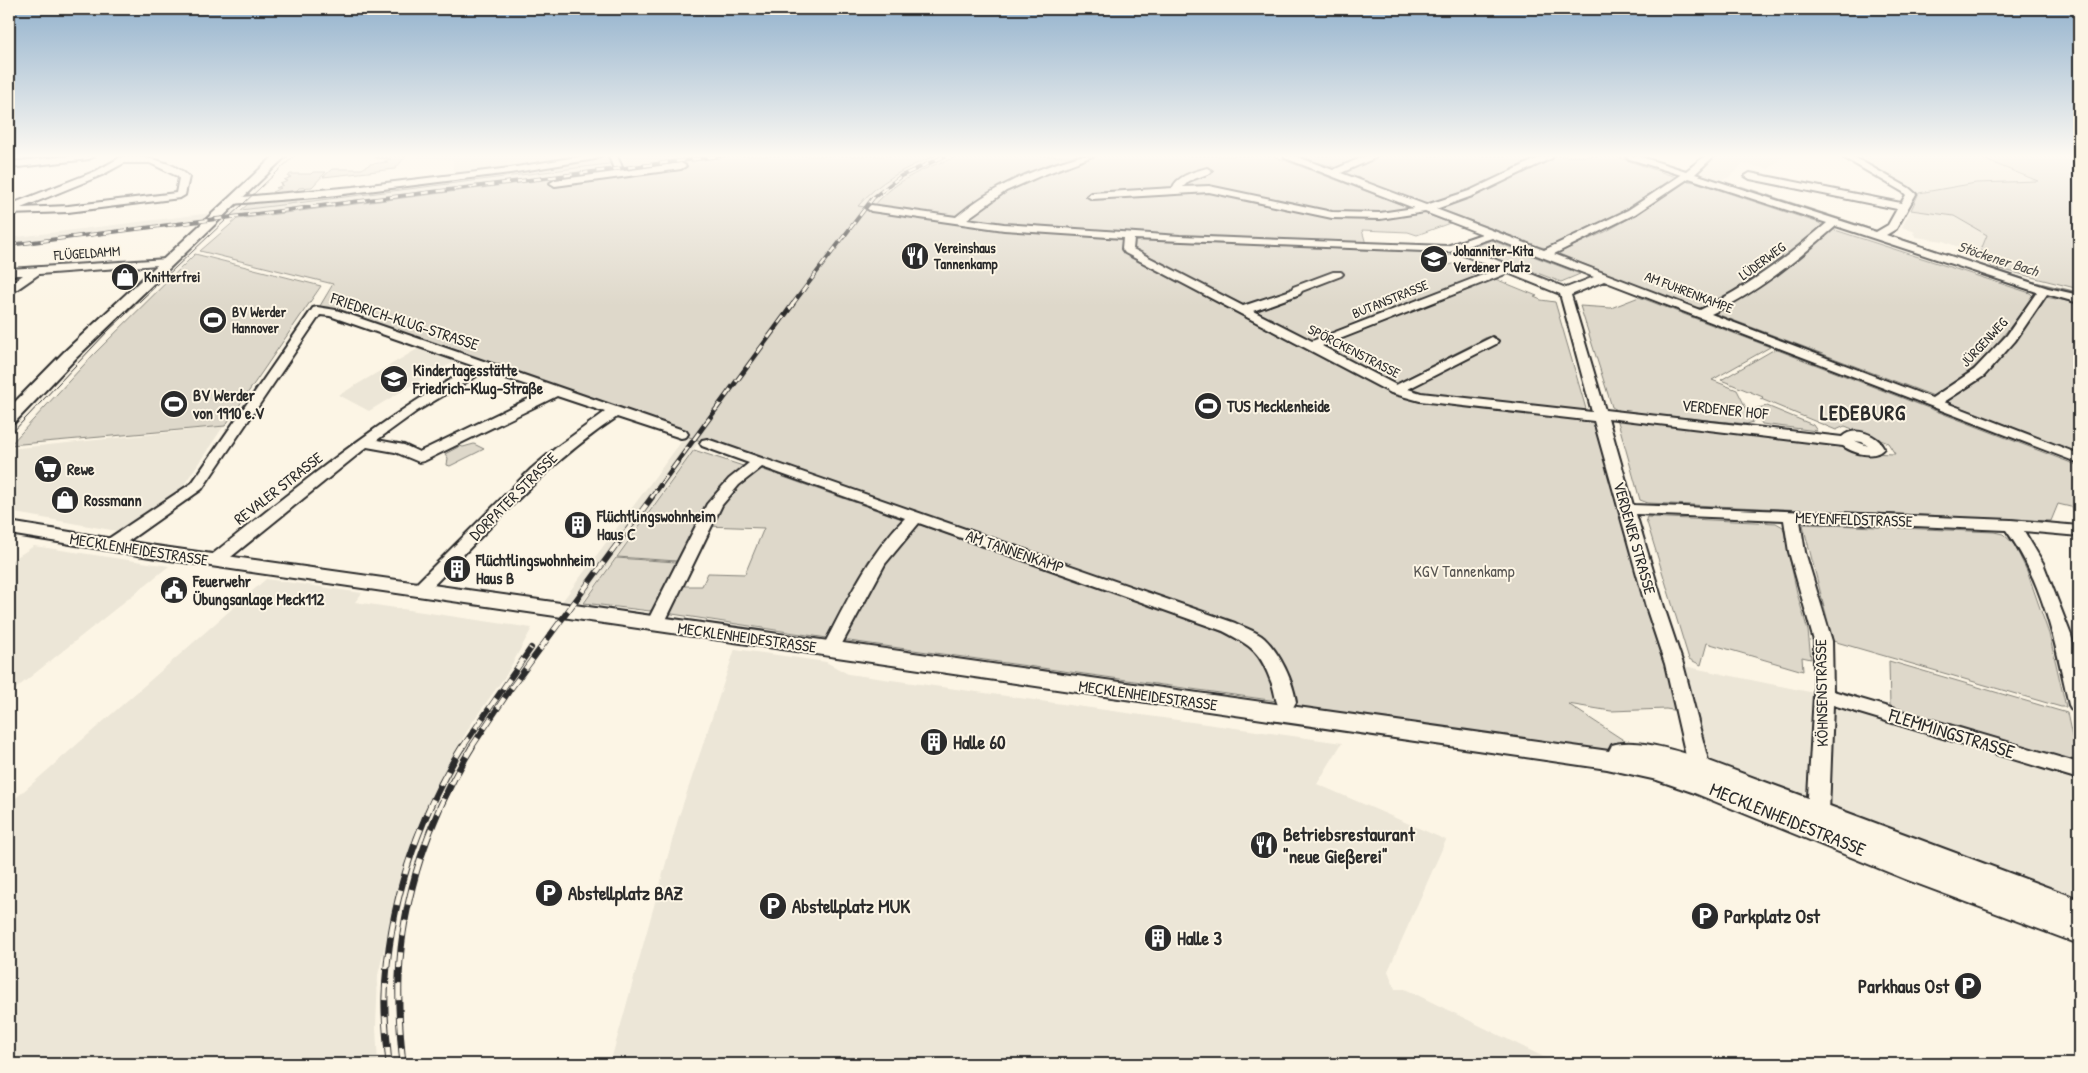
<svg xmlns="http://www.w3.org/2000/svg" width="2088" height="1073" viewBox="0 0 2088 1073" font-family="'Patrick Hand',sans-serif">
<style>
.built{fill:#ece6d7}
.green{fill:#ded8ca;stroke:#84827a}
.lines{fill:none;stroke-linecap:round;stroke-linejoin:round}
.stream{stroke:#7d7b74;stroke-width:2.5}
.minor-casing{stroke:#2b2b2b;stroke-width:4}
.major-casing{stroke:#2b2b2b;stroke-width:4}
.minor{fill:#fcf5e5;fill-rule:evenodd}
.major{fill:#fcf5e5;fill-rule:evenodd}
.tram{stroke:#2b2b2b;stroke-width:1}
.rail-far3-casing{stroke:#2b2b2b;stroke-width:4}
.rail-far2-casing{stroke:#2b2b2b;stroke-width:5}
.rail-far1-casing{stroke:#2b2b2b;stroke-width:6}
.rail-casing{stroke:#2b2b2b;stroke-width:7}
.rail-far3{stroke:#fcf5e5;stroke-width:2.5;stroke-dasharray:8;stroke-linecap:butt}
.rail-far2{stroke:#fcf5e5;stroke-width:3;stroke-dasharray:9;stroke-linecap:butt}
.rail-far1{stroke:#fcf5e5;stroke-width:4.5;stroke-dasharray:12;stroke-linecap:butt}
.rail{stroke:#fcf5e5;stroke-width:5;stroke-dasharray:16;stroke-linecap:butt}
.labels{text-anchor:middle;stroke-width:4;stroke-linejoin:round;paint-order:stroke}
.far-poi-label{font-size:14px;font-weight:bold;fill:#2b2b2b;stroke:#fcf5e5;text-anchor:start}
.far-street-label{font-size:14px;fill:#2b2b2b;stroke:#fcf5e5}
.far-water-label{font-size:15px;font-style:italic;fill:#545350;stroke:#fcf5e5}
.street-label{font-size:16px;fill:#2b2b2b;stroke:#fcf5e5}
.poi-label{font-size:16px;font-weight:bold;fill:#2b2b2b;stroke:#fcf5e5;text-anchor:start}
.park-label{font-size:16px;fill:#585653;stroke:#fcf5e5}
.near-street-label{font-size:19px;fill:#2b2b2b;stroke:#fcf5e5}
.near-poi-label{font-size:19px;font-weight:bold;fill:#2b2b2b;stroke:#fcf5e5;text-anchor:start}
.district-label{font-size:21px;font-weight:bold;letter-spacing:1px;fill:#2b2b2b;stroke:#fcf5e5}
</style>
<rect width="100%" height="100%" fill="#fcf5e5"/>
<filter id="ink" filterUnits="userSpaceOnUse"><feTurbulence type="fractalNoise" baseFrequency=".02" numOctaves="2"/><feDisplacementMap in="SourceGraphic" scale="10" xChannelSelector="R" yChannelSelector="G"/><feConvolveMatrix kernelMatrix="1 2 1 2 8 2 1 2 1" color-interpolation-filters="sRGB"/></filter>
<g filter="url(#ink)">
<g class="built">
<polygon points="406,156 578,156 453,174 453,160"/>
<polygon points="624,156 733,156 9,247 9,238 626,162"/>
<polygon points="935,156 956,156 916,173 883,194 834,255 580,606 561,603 857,206 883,182 903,170"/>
<polygon points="1704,156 1783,156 1769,169 1743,164 1730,177 1714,182 1685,173"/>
<polygon points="1853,156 1975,156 2039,182 1976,183 1919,193"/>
<polygon points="1911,210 1954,216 1987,235 1979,255 1943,241 1916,237 1913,233 1915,232 1902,227"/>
<polygon points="421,347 458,360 412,385 369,411 339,395"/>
<polygon points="223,427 181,489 117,531 9,512 9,449"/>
<polygon points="34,546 169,566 9,694 9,562"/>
<polygon points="266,579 362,593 355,602 532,628 506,675 473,721 453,755 416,830 402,872 378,975 376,1027 378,1064 9,1064 9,804"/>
<polygon points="735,649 826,662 848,674 1342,743 1317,784 1446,840 1388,971 1395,989 1405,989 1558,1064 610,1064 679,816"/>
<polygon points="1674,664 1824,695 2079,771 2079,911 1700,768"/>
</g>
<g class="green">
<polygon points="377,156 406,156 395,169 323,177 332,169 362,169 370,164 388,162 384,161 391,159 375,158"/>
<polygon points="595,156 613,156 616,163 241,210 253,200 569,161"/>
<path d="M733 156H935C906 167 878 182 858 206L958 221 1129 237 1127 249 1396 390 1600 417 1685 712 1666 709 1611 711 1568 704 1628 743 1632 752 1487 742 1285 714 1257 642 707 443 317 311 333 284 200 251 237 219Z"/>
<path d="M960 156H1082C1035 172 995 183 956 217L874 206C896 179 928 166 960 156Z"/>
<polygon points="1093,156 1273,156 1450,223 1417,235 1408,232 1362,230 1366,244 1166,236 1065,230 966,219 1007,188"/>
<polygon points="1297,156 1366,156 1337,168"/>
<polygon points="1379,156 1543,156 1478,188 1431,205 1423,204 1343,172"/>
<polygon points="1554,156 1614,156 1676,177 1598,227 1549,248 1540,247 1438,208 1503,182"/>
<polygon points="1975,156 2079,156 2079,289 1992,267 1979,255 1987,235 1954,216 1911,210 1919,193 1976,183 2038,181"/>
<polygon points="313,172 326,172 312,187 299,188 294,193 259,196 276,193 272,192 281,188 276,188 283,185 280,184 288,181 284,180 291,177 288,177 290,174 311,174"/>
<polygon points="1687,181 1695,182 1819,223 1823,226 1760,278 1704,308 1688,307 1557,253 1605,232 1637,214"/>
<path d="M1832 229 2030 293 2033 296C2005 335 1978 372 1934 396L1714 313 1779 275Z"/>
<polygon points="1142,240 1446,251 1453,254 1435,261 1446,266 1456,263 1474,270 1468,272 1478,276 1313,341 1306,340 1132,250 1134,242"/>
<polygon points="1491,240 1580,274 1561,282 1524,268 1527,269 1523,271 1513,267 1516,265 1507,261 1513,264 1510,265 1495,260 1498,258 1492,258 1480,254 1483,252 1480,251 1476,252 1469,249"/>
<polygon points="195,254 321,286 225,426 10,445 93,355"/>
<polygon points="1493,278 1537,296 1534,297 1541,300 1555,302 1586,409 1583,412 1425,394 1412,390 1412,387 1499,342 1487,337 1397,383 1388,383 1322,347"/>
<polygon points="1639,297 1770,347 1712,380 1737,390 1753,422 1747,424 1619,411 1612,407 1580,306 1611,308"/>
<polygon points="2045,297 2079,303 2079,453 1950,403 1947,400 1977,379 2009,348"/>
<polygon points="1775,349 2079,466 2079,509 2058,504 2051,521 1648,503 1640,500 1617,418 1829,442 1862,453 1895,454 1888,443 1845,426 1836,430 1761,399 1763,397 1721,380"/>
<polygon points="1767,406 1813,425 1817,431 1762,424 1754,409"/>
<polygon points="474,444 484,449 450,466 447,465 448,458 445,454 460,446 463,447"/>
<polygon points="694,450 743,466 712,497 677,561 617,557"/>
<polygon points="758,468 902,519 902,522 868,561 827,638 666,613 679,586 702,586 708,573 745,574 764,528 706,526 731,488"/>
<polygon points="1647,517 1776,523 1783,527 1797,593 1808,631 1811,659 1802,657 1803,671 1707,643 1701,665 1689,659 1646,519"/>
<polygon points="918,524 1215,629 1249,646 1272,675 1277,701 842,640 893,548"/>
<polygon points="1805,524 1994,532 2003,534 2014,544 2027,571 2049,634 2066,707 2061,707 1833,641 1803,525"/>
<polygon points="616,558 676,562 654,607 650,611 584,603"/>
<polygon points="1889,661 2067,713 2077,760 2070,762 1890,707"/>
</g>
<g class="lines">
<polyline class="stream" points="1741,187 2032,282 2079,293"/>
<defs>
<g id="minor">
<polygon points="68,156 94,156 89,159 9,168 9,162"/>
<path d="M123 156C141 156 173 160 189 177L185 195 180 198 68 212 9 214V205L96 171ZM124 163H150L177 176 179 178 176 193 68 206 21 208 102 175Z"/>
<polygon points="583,156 600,156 595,159 510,173 328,196 231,204 226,201 231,198 353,187 510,168"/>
<polygon points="609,156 617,156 624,171 681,163 686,166 681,169 555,186 550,183 555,180 615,172"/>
<path d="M1080 156H1093L1040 176 1006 191 967 219 1004 224 1180 236 1447 246 1482 234 1425 212 1380 219 1332 218 1209 192 1092 199 1087 196 1092 193 1173 188C1176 176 1196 171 1207 168L1212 171 1210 173 1189 181 1183 187 1209 186 1332 212 1380 213 1414 208 1285 158 1284 156H1295L1333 170 1365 156H1376L1375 158 1341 173 1426 205 1469 191 1543 156H1553L1552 158 1475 195 1436 209 1544 250 1628 210 1681 175 1627 158 1626 156H1638L1686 171 1705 156H1714L1695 174 1876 232 1888 225 1897 209 1750 179 1745 176 1750 173 1901 203 1906 195 1903 192 1841 156H1852L1909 188 1916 194 1896 229 1886 235 2048 288 2079 295V303L2047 294 2015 341 1984 376 1944 402 2079 454V463L1604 281 1571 295 1605 410 1842 437C1854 425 1878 435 1884 448 1875 460 1853 453 1843 446L1608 418 1633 505 2011 520 2079 526V536L2024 531 2043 563 2071 635 2079 666V712L2072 710 2069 705C2056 645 2043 581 2006 530L1800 521 1805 552 1832 641 1833 691 2079 763V779L1833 705 1829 813 1826 819 1818 821 1810 819 1807 813 1814 695V641L1789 552 1784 520 1636 514 1664 607 1683 664 1710 768 1711 778 1708 784 1701 786 1694 784 1691 778 1665 664 1646 607 1594 421 1420 401 1391 393 1125 253 1122 249 1123 238 1004 230 871 211 866 208 871 205 956 217C992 186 1035 169 1080 156ZM1689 178 1827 223C1787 257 1747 288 1700 310L1554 254 1635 214ZM1836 226 2037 292 2007 335 1974 370 1932 398 1711 314C1758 292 1797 260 1836 226ZM1492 238 1594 277 1566 288 1464 247ZM1134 239 1448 252 1453 251 1498 269 1312 341 1253 311 1300 294 1302 291 1341 276 1343 274 1341 272H1333L1293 287 1291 290 1243 306 1133 249ZM1508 273 1560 294 1592 412 1421 393 1408 389 1496 344 1498 341 1492 337 1396 385 1322 346ZM1855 441 1862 442 1868 446Z"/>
<polygon points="167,259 171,260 173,262 171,264 39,274 13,292 9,293 9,285 23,275 9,275 9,269"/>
<path d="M317 307 336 310 686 431 688 434 686 437 681 438 617 417C544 465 487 532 425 594L419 596 413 594 410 590 531 469 557 447 605 412 557 396 424 461 419 462 395 452 367 447 221 565 215 566 209 565 207 561 209 557C295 489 377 420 474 366L330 316 320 315 202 489 117 549H105L103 545 105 541 192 483 313 308ZM485 371 545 391 419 452 404 445 377 440 417 411Z"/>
<path d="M707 439 1235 623C1244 628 1256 631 1264 638 1280 653 1293 681 1296 702L1293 707 1286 709 1279 707C1275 700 1275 692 1272 684 1260 651 1253 647 1223 631L919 523 885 564 837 653 831 655 825 653 822 649C846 603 868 555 905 518L762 467 739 485 722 505 664 624 661 628 655 630 649 628 646 624 707 504 729 479 749 463 702 446 700 443 702 440Z"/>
</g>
<g id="major">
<polygon points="274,156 286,156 76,358 15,422 9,423 9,408 64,352"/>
<path d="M9 522 156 546 1609 751 1612 745C1638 737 1683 753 1709 761L2079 899V944L1905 879 1692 792 1657 780 1607 769 156 558 9 534Z"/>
</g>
</defs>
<use href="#minor" class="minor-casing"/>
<use href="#major" class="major-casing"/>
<use href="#minor" class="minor"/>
<use href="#major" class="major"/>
<polyline class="tram" points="9,436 108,331 294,156"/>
<defs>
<g id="rail-far3">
<polyline points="9,245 720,156"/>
<polyline points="792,305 873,198 901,176 945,156"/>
</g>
<polyline id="rail-far2" points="651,498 793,304"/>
<g id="rail-far1">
<polyline points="462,748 531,648"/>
<polyline points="471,748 509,691 652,497"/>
</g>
<g id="rail">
<path d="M389 1064C387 1041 384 1018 385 995 388 908 416 821 462 747"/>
<path d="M403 1064C400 1035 398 1006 399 977 402 896 430 815 472 747"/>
</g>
</defs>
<use href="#rail-far3" class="rail-far3-casing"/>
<use href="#rail-far2" class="rail-far2-casing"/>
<use href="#rail-far1" class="rail-far1-casing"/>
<use href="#rail" class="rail-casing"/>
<use href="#rail-far3" class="rail-far3"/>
<use href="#rail-far2" class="rail-far2"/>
<use href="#rail-far1" class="rail-far1"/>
<use href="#rail" class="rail"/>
</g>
</g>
<linearGradient id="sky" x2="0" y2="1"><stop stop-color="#93b2cd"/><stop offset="0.51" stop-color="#fefaf3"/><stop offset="1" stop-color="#fefaf3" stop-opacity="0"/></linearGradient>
<rect width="2088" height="306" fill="url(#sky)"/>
<defs>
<symbol id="restaurant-disc" viewBox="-11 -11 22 22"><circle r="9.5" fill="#2b2b2b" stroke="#fcf5e5"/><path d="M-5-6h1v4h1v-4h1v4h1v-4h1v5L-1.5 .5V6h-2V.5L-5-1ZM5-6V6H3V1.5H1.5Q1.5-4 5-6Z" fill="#fff"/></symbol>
<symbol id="school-disc" viewBox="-11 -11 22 22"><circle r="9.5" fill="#2b2b2b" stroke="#fcf5e5"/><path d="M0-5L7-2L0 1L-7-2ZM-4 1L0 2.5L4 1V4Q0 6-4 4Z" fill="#fff"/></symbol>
<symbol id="shop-disc" viewBox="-11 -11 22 22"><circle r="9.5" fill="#2b2b2b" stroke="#fcf5e5"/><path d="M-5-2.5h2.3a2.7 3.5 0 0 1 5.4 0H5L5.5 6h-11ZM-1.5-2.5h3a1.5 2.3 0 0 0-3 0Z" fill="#fff"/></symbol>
<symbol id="stadium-disc" viewBox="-11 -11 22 22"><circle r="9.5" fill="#2b2b2b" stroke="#fcf5e5"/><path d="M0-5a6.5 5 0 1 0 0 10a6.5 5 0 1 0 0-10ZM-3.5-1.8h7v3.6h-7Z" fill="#fff"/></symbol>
<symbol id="supermarket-disc" viewBox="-11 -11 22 22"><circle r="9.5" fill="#2b2b2b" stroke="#fcf5e5"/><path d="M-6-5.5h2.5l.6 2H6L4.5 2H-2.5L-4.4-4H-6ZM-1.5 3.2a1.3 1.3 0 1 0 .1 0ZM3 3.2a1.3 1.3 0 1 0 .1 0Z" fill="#fff"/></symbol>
<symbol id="building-disc" viewBox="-11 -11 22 22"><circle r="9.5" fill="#2b2b2b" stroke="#fcf5e5"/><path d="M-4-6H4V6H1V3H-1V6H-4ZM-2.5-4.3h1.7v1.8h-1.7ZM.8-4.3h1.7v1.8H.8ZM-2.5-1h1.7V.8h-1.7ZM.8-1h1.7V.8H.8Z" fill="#fff"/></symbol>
<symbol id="civic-disc" viewBox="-11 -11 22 22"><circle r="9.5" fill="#2b2b2b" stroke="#fcf5e5"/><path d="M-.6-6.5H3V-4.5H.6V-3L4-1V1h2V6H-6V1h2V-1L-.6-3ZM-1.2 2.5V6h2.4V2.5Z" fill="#fff"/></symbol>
<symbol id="parking-disc" viewBox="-11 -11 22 22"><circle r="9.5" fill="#2b2b2b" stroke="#fcf5e5"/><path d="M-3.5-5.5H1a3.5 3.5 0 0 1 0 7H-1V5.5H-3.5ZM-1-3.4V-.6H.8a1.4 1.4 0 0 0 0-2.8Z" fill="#fff"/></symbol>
</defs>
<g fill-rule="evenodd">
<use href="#restaurant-disc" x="899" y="240" width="32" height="32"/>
<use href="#school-disc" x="1418" y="243" width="32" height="32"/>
<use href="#shop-disc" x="109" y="261" width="32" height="32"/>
<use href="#stadium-disc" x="197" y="304" width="32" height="32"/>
<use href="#school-disc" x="378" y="363" width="32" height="32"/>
<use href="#stadium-disc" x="158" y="388" width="32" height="32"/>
<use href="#stadium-disc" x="1192" y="390" width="32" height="32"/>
<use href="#supermarket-disc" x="32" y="453" width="32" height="32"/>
<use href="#shop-disc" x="49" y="484" width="32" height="32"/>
<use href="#building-disc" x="562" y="509" width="32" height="32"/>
<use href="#building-disc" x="441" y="553" width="32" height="32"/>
<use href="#civic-disc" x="158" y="574" width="32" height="32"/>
<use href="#building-disc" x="918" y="726" width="32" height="32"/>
<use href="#restaurant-disc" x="1248" y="829" width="32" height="32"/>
<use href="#parking-disc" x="533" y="877" width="32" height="32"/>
<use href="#parking-disc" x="757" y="890" width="32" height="32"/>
<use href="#parking-disc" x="1689" y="900" width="32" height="32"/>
<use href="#building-disc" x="1142" y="922" width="32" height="32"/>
<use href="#parking-disc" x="1952" y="970" width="32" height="32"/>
</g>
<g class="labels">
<g class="far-poi-label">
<text x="934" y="253">Vereinshaus<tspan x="934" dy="16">Tannenkamp</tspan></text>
<text x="1453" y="256">Johanniter-Kita<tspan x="1453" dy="16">Verdener Platz</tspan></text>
<text x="144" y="282">Knitterfrei</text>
<text x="232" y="317">BV Werder<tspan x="232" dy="16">Hannover</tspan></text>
</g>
<g class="far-street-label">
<text transform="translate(87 253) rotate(-4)" y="5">FLÜGELDAMM</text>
<text transform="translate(1762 261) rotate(-36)" y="5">LÜDERWEG</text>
<text transform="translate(1689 292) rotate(21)" y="5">AM FUHRENKAMPE</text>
<text transform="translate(1390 299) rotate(-22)" y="5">BUTANSTRASSE</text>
<text transform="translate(1984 342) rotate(-47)" y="5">JÜRGENWEG</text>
<text transform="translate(1354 351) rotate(27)" y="5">SPÖRCKENSTRASSE</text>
</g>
<g class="far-water-label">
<text transform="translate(1998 259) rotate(18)" y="5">Stöckener Bach</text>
</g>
<g class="street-label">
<text transform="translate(405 321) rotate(18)" y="6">FRIEDRICH-KLUG-STRASSE</text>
<text transform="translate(1725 409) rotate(6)" y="6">VERDENER HOF</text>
<text transform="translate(278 488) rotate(-38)" y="6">REVALER STRASSE</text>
<text transform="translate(513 496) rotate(-45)" y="6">DORPATER STRASSE</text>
<text transform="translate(1854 519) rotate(2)" y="6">MEYENFELDSTRASSE</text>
<text transform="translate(1635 538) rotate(74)" y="6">VERDENER STRASSE</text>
<text transform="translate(139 549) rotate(9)" y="6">MECKLENHEIDESTRASSE</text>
<text transform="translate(1015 551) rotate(19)" y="6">AM TANNENKAMP</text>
<text transform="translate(747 637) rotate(8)" y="6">MECKLENHEIDESTRASSE</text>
<text transform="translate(1821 693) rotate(-91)" y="6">KÖHNSENSTRASSE</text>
<text transform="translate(1148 695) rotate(8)" y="6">MECKLENHEIDESTRASSE</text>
</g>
<g class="poi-label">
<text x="413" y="376">Kindertagesstätte<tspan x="413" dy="18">Friedrich-Klug-Straße</tspan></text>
<text x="193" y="401">BV Werder<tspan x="193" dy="18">von 1910 e.V</tspan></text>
<text x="1227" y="412">TUS Mecklenheide</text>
<text x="67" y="475">Rewe</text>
<text x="84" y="506">Rossmann</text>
<text x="597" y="522">Flüchtlingswohnheim<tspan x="597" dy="18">Haus C</tspan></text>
<text x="476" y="566">Flüchtlingswohnheim<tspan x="476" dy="18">Haus B</tspan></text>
<text x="193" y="587">Feuerwehr<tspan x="193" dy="18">Übungsanlage Meck112</tspan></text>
</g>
<g class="park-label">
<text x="1464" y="577">KGV Tannenkamp</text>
</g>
<g class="near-street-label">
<text transform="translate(1952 733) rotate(17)" y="7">FLEMMINGSTRASSE</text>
<text transform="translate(1788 819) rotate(22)" y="7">MECKLENHEIDESTRASSE</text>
</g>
<g class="near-poi-label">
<text x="953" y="749">Halle 60</text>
<text x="1283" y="841">Betriebsrestaurant<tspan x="1283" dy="22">"neue Gießerei"</tspan></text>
<text x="568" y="900">Abstellplatz BAZ</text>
<text x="792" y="913">Abstellplatz MUK</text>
<text x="1724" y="923">Parkplatz Ost</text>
<text x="1177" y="945">Halle 3</text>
<text x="1949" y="993" text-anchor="end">Parkhaus Ost</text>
</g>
<g class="district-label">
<text x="1863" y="420">LEDEBURG</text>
</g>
</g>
<rect width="2088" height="1073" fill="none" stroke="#fcf5e5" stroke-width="30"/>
<rect x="15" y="15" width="2058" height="1043" fill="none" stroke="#2b2b2b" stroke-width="2" filter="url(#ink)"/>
</svg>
